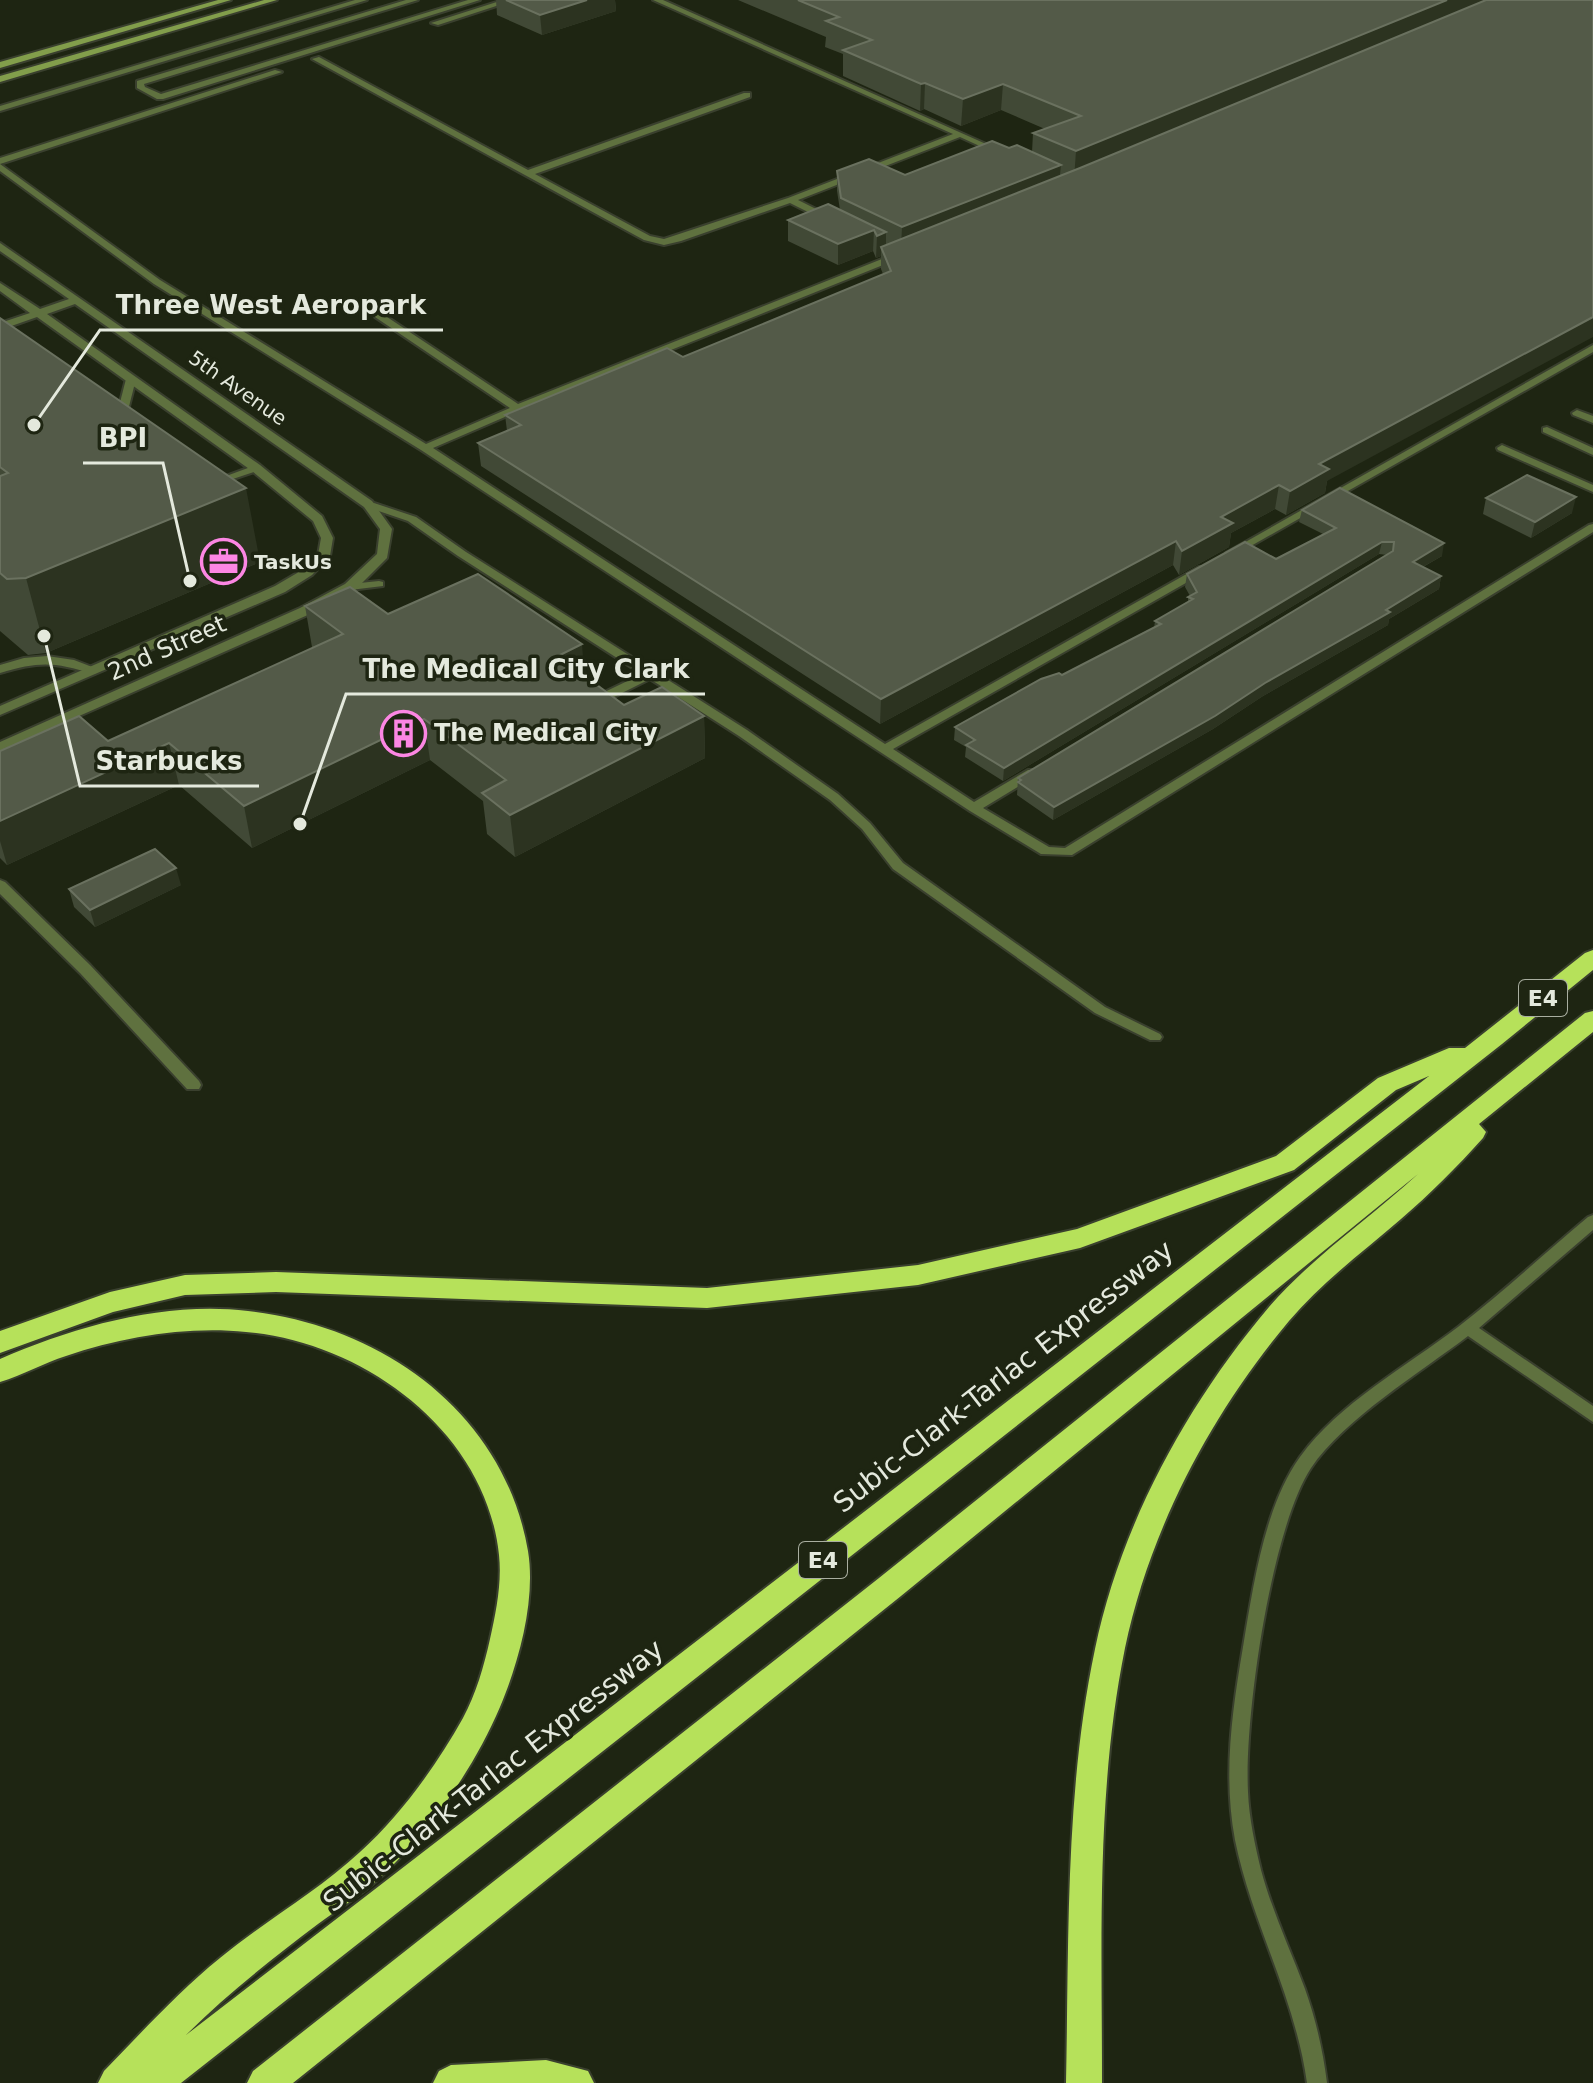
<svg xmlns="http://www.w3.org/2000/svg" width="1593" height="2083" viewBox="0 0 1593 2083" font-family="'DejaVu Sans',sans-serif">
<style>
.lines{fill:none;stroke-linecap:round;stroke-linejoin:round}
.service-casing{stroke:#3a402e;stroke-width:4}
.minor-casing{stroke:#3a402e;stroke-width:4}
.secondary-casing{stroke:#3a402e;stroke-width:4}
.motorway-casing{stroke:#3a402e;stroke-width:4}
.service{fill:#5f713f;fill-rule:evenodd}
.minor{fill:#5f713f;fill-rule:evenodd}
.secondary{fill:#829e4b;fill-rule:evenodd}
.motorway{fill:#b6e15a;fill-rule:evenodd}
.wall{fill:#414936}
.shaded-wall{fill:#2c3320}
.building{fill:#535a48;stroke:#6a715f;stroke-width:2}
.labels{text-anchor:middle;stroke-width:7;stroke-linejoin:round;paint-order:stroke}
.far-street-label{font-size:20px;fill:#e4e9dd;stroke:#1e2512}
.far-poi-label{font-size:20px;font-weight:bold;fill:#e4e9dd;stroke:#1e2512;text-anchor:start}
.shield{fill:#1e2512;stroke:#a9aea0;stroke-width:2}
.shield-label{font-size:22px;font-weight:bold;fill:#e4e9dd}
.street-label{font-size:24px;fill:#e4e9dd;stroke:#1e2512}
.poi-label{font-size:24px;font-weight:bold;fill:#e4e9dd;stroke:#1e2512;text-anchor:start}
.near-street-label{font-size:28px;fill:#e4e9dd;stroke:#1e2512}
.leader{fill:none;stroke:#e4e9dd;stroke-width:3}
.callout-dot{fill:#e4e9dd;stroke:#1e2512;stroke-width:3}
.callout-label{font-size:26px;text-anchor:middle;font-weight:bold;fill:#e4e9dd;stroke:#1e2512;stroke-width:7;stroke-linejoin:round;paint-order:stroke}
</style>
<rect width="100%" height="100%" fill="#1e2512"/>
<g class="lines">
<defs>
<g id="service">
<polygon points="355,0 367,0 0,111 0,106"/>
<polygon points="406,0 418,0 144,84 145,87 161,94 468,0 480,0 163,99 157,99 137,88 137,81"/>
<polygon points="503,0 515,0 438,25 431,23"/>
<polygon points="653,0 663,0 1004,152 997,154 960,137 798,200 832,217 832,221 826,221 790,203 681,241 664,245 644,240 312,59 319,57 528,170 744,93 750,93 750,97 535,174 650,236 664,239 788,198 953,134"/>
<polygon points="275,70 282,72 0,164 0,158"/>
<polygon points="0,164 160,280 426,444 510,408 375,317 375,313 381,313 518,404 892,255 898,255 898,259 521,410 433,448 885,744 1199,567 1207,567 1207,571 893,749 974,802 1028,770 1036,770 1038,773 1036,776 983,808 1049,847 1065,848 1589,525 1593,524 1593,532 1072,855 1041,854 970,811 421,450 154,284 0,171"/>
<polygon points="1593,345 1593,352 1235,555 1227,555 1226,553"/>
<polygon points="131,376 136,379 125,422 116,424 115,422 126,379"/>
<polygon points="1577,410 1593,416 1593,423 1573,415 1572,413"/>
<polygon points="1547,427 1593,448 1593,455 1543,432 1543,428"/>
<polygon points="1502,445 1593,485 1593,492 1498,450 1497,448"/>
<polygon points="256,465 260,466 260,470 215,485 210,482"/>
<polygon points="368,501 416,517 466,552 747,730 838,794 870,823 903,863 1105,1007 1160,1034 1162,1037 1160,1040 1150,1040 1095,1013 893,869 862,829 830,800 739,736 650,679 598,705 590,705 590,699 642,674 458,556 408,521 364,506 363,504"/>
<polygon points="379,581 383,582 383,586 350,590 344,587 350,584"/>
<path d="M47 656 74 660 100 670 94 674C54 662 40 661 0 673V665L24 658Z"/>
<path d="M1593 1215V1230L1479 1328 1593 1406V1422L1468 1336C1421 1372 1344 1419 1311 1468 1271 1529 1244 1718 1248 1792 1249 1818 1255 1845 1261 1870 1272 1911 1290 1949 1305 1989 1316 2020 1323 2051 1327 2083H1307C1295 1996 1252 1924 1235 1840 1223 1776 1232 1711 1243 1647 1253 1588 1264 1507 1300 1457 1338 1404 1407 1366 1458 1327 1503 1292 1545 1253 1588 1217Z"/>
</g>
<g id="minor">
<polygon points="0,243 372,501 392,529 387,558 355,590 310,614 0,751 0,742 300,608 345,584 377,554 380,529 364,507 75,304 47,314 260,465 322,516 333,538 330,556 312,575 285,592 0,715 0,706 275,586 304,569 318,555 321,538 313,521 252,471 37,317 0,330 0,323 30,313 0,291 0,283 40,309 69,299 0,251"/>
<polygon points="0,880 5,882 90,965 199,1081 201,1085 199,1089 187,1089 80,973 0,894"/>
</g>
<g id="secondary">
<polygon points="218,0 231,0 0,68 0,62"/>
<polygon points="264,0 277,0 0,82 0,76"/>
</g>
<g id="motorway">
<path d="M1593 950V970L1502 1044 181 2083H98L104 2071C142 2032 178 1992 220 1958 265 1921 318 1891 360 1852 401 1815 436 1766 463 1718 476 1694 484 1666 490 1639 496 1612 502 1583 499 1555 486 1431 363 1342 246 1332 186 1326 123 1337 66 1356 44 1363 23 1375 0 1382V1359C76 1326 165 1301 248 1311 382 1326 504 1412 528 1551 536 1600 519 1662 500 1707 474 1768 432 1828 384 1874 364 1893 340 1908 318 1924 272 1959 227 1994 186 2035L1429 1076 1396 1090 1294 1170 1080 1248 918 1285 707 1308 276 1292 185 1295 113 1312 0 1353V1331L110 1292 185 1275 276 1272 707 1288 918 1265 1077 1229 1276 1156 1378 1078 1449 1048H1465L1585 953Z"/>
<path d="M1593 1011V1032L1479 1124 1486 1132 1483 1138C1457 1167 1430 1194 1401 1219 1363 1252 1322 1282 1289 1321 1211 1414 1150 1529 1125 1648 1096 1791 1102 1939 1102 2083H1066C1069 1939 1065 1791 1095 1649 1121 1524 1187 1404 1269 1307 1312 1257 1369 1219 1418 1174L901 1596 293 2083H247L253 2071 879 1578 1585 1013Z"/>
<polygon points="546,2060 588,2071 594,2083 433,2083 439,2071 451,2065"/>
</g>
</defs>
<use href="#service" class="service-casing"/>
<use href="#minor" class="minor-casing"/>
<use href="#secondary" class="secondary-casing"/>
<use href="#motorway" class="motorway-casing"/>
<use href="#service" class="service"/>
<use href="#minor" class="minor"/>
<use href="#secondary" class="secondary"/>
<use href="#motorway" class="motorway"/>
</g>
<g class="wall">
<polygon points="496,0 615,0 616,11 542,35 497,15"/>
<polygon points="738,0 1593,0 1327,481 1325,493 1286,515 1275,509 1231,533 1229,547 1179,575 1173,565 880,724 481,466 478,443 507,431 505,415 683,357 883,274 881,269 881,256 876,258 873,251 838,265 788,241 788,220 840,210 837,191 837,171 905,175 1009,148 1032,152 1033,133 1045,129 1001,110 961,126 924,109 920,111 843,76 843,54 825,47 826,37"/>
<polygon points="0,318 260,562 46,653 28,655 0,631"/>
<polygon points="1486,498 1572,513 1531,538 1483,514"/>
<polygon points="1302,510 1442,556 1423,567 1441,576 1439,589 1389,619 1388,625 1263,696 1213,729 1053,820 1017,795 1018,778 1387,555 1379,554 1003,781 965,757 966,747 954,740 955,727 1062,675 1154,628 1155,621 1188,602 1188,597 1190,596 1185,587 1187,574 1276,559 1323,534 1299,522"/>
<polygon points="305,606 388,614 584,676 624,705 704,716 705,758 515,857 487,834 483,801 430,760 252,848 179,785 7,865 0,858 0,751 108,741 314,648 312,647"/>
<polygon points="181,885 95,927 74,907 69,889"/>
</g>
<g class="shaded-wall">
<polygon points="587,0 615,0 616,11 542,35 540,15"/>
<polygon points="1447,0 1503,0 1074,179 1076,151"/>
<polygon points="925,83 924,109 920,111 921,84"/>
<polygon points="1003,84 1001,110 961,126 963,99"/>
<polygon points="1061,165 1059,185 901,248 902,227"/>
<polygon points="874,230 873,251 838,265 838,244"/>
<polygon points="886,232 886,254 881,247 881,256 876,258 877,236"/>
<polygon points="1593,317 1593,337 1327,481 1325,493 1286,515 1290,491 1319,464"/>
<polygon points="1279,485 1275,509 1231,533 1229,547 1179,575 1182,551 1221,517"/>
<polygon points="246,488 260,562 46,653 26,578"/>
<polygon points="1576,497 1572,513 1531,538 1535,522"/>
<polygon points="1176,541 1173,565 880,724 881,699"/>
<polygon points="1382,542 1379,554 1003,781 1004,768"/>
<polygon points="1444,543 1442,556 1410,574 1413,562"/>
<polygon points="1441,576 1439,589 1389,619 1388,625 1263,696 1213,729 1053,820 1054,807 1265,683"/>
<polygon points="582,644 585,685 558,656"/>
<polygon points="704,716 705,758 515,857 510,815"/>
<polygon points="424,719 430,760 252,848 244,806"/>
<polygon points="169,743 179,785 7,865 0,841 0,821"/>
<polygon points="176,868 181,885 95,927 90,910"/>
</g>
<g class="building">
<polygon points="506,0 587,0 540,15"/>
<polygon points="798,0 1447,0 1076,151 1033,133 1081,116 1003,84 963,99 925,83 921,84 843,50 872,40 826,21 839,17"/>
<polygon points="1486,0 1593,0 1593,317 1319,464 1329,469 1290,491 1279,485 1221,517 1233,523 1182,551 1176,541 881,699 478,443 521,425 505,415 667,348 683,357 891,271 881,247 1080,168"/>
<polygon points="992,141 1009,148 1017,145 1061,165 902,227 841,198 837,171 869,159 905,175"/>
<polygon points="828,204 886,232 877,236 874,230 838,244 788,220"/>
<polygon points="0,318 246,488 26,578 7,579 0,573 0,476 8,473 0,467"/>
<polygon points="1527,475 1576,497 1535,522 1486,498"/>
<polygon points="1340,488 1444,543 1413,562 1441,576 1386,610 1390,612 1265,683 1215,716 1054,807 1018,782 1021,780 1018,778 1393,551 1394,542 1382,542 1004,768 966,745 975,740 955,727 1041,679 1059,673 1062,675 1161,624 1155,621 1193,599 1188,597 1197,592 1187,574 1245,542 1276,559 1336,528 1302,510"/>
<polygon points="478,574 582,644 558,656 624,705 662,687 704,716 510,815 482,793 506,780 424,719 244,806 169,743 0,821 0,751 79,716 108,741 343,634 305,606 350,587 388,614"/>
<polygon points="155,849 176,868 90,910 69,889"/>
</g>
<defs>
<symbol id="office-ring" viewBox="-11 -11 22 22"><circle r="9.5" fill="#1e2512" stroke="#fc86e3" stroke-width="1.5"/><path d="M-6-3h4V-5.5h4V-3h4V5H-6ZM-1-4.5V-3h2v-1.5ZM-6 0V1H6V0Z" fill="#fc86e3"/></symbol>
<symbol id="building-ring" viewBox="-11 -11 22 22"><circle r="9.5" fill="#1e2512" stroke="#fc86e3" stroke-width="1.5"/><path d="M-4-6H4V6H1V3H-1V6H-4ZM-2.5-4.3h1.7v1.8h-1.7ZM.8-4.3h1.7v1.8H.8ZM-2.5-1h1.7V.8h-1.7ZM.8-1h1.7V.8H.8Z" fill="#fc86e3"/></symbol>
</defs>
<g fill-rule="evenodd">
<use href="#office-ring" x="198" y="536" width="51" height="51"/>
<use href="#building-ring" x="378" y="708" width="51" height="51"/>
</g>
<g class="labels">
<g class="far-street-label">
<text transform="translate(238 388) rotate(35)" y="7">5th Avenue</text>
</g>
<g class="far-poi-label">
<text x="254" y="569">TaskUs</text>
</g>
<g class="shield">
<rect x="1519" y="980" width="48" height="36" rx="6"/>
<rect x="799" y="1542" width="48" height="36" rx="6"/>
</g>
<g class="shield-label">
<text x="1543" y="1006">E4</text>
<text x="823" y="1568">E4</text>
</g>
<g class="street-label">
<text transform="translate(167 648) rotate(-24)" y="8">2nd Street</text>
</g>
<g class="poi-label">
<text x="434" y="741">The Medical City</text>
</g>
<g class="near-street-label">
<text transform="translate(1003 1376) rotate(-38)" y="10">Subic-Clark-Tarlac Expressway</text>
<text transform="translate(493 1775) rotate(-38)" y="10">Subic-Clark-Tarlac Expressway</text>
</g>
</g>
<path class="leader" d="M34 425L100 330H443M190 581L163 463H83M300 824L346 694H705M44 636L80 786H259"/>
<g class="callout-dot">
<circle cx="34" cy="425" r="8"/>
<circle cx="190" cy="581" r="8"/>
<circle cx="300" cy="824" r="8"/>
<circle cx="44" cy="636" r="8"/>
</g>
<g class="callout-label">
<text x="271" y="314">Three West Aeropark</text>
<text x="123" y="447">BPI</text>
<text x="526" y="678">The Medical City Clark</text>
<text x="169" y="770">Starbucks</text>
</g>
</svg>
